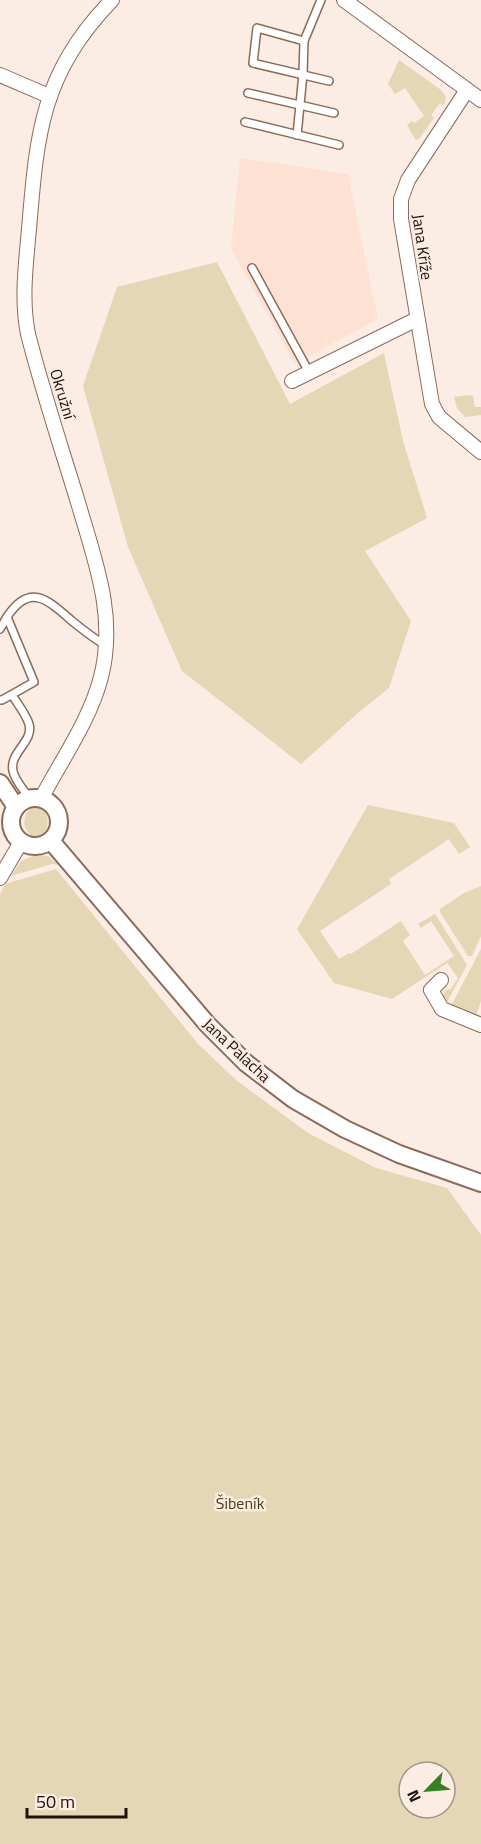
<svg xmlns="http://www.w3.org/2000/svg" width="481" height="1844" viewBox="0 0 481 1844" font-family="'Titillium Web',sans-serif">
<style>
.built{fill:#fde2d4}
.green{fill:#e5d6b6;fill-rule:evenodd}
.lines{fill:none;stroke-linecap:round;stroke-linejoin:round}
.service-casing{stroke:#8c6b5a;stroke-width:10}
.minor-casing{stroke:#8c6b5a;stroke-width:16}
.tertiary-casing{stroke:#8c6b5a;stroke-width:20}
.service{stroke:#fff;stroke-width:7}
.minor{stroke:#fff;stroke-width:14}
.tertiary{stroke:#fff;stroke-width:16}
.labels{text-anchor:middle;stroke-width:5;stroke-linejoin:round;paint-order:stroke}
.street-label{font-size:16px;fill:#1d110a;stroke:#fbece4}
.park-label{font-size:16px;fill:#4e3b0e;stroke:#fbece4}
</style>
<rect width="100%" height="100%" fill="#fbece4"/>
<polygon class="built" points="240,158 348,174 378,319 295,364 231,249"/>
<g class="green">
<polygon points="399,60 441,90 446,97 444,105 440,103 431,115 434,118 419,139 416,140 407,125 412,121 414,123 424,116 405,88 395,94 388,84"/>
<polygon points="217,262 290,404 384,353 403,441 427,518 365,551 411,621 389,688 359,712 301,764 182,671 128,547 83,386 117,287"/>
<polygon points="470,395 473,396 475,407 481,407 481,415 465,417 457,408 454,397"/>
<polygon points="368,805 454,823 470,847 459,854 449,839 389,879 391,884 320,931 339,959 349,953 351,954 401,921 410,935 403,941 425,975 454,956 431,921 421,928 418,924 435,914 467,965 446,1004 441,998 446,990 451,989 458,978 447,963 392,999 334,983 297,929"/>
<path d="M35 806C49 807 50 824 44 835L36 838C21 833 20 812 35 806Z"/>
<polygon points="36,855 47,856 59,865 52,864 11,876 21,861"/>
<path d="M56 869 198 1044 236 1080 308 1133 376 1168 447 1188 481 1235V1844H0V894L5 884ZM409 1772H445V1808H409Z"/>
<polygon points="481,886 481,936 472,956 468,956 440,912 440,909 464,893"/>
<polygon points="481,949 481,1001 476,1016 451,1006"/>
</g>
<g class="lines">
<defs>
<g id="service">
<polyline points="304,41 257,28 253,63 329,81"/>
<polyline points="248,93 334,113"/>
<polyline points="245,122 339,145"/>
<polyline points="297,135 303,74 304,41 321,0"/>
<polyline points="252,268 309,372"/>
<polyline points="0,629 7,617"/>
<path d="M12 695C17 703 26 714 29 724 34 742 9 752 13 771 15 781 24 790 30 799"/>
<path d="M0 700H2L34 682 7 617C30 582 48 600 72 621 83 630 94 639 107 646"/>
</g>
<g id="minor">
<polyline points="344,0 481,100"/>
<polyline points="0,75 49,96"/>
<polyline points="467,90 408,180 401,199 401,219 432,404 439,417 481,452"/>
<polyline points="292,381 417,319"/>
<path d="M41 799C62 759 90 720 101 677 117 615 94 558 77 499 60 444 42 389 28 334 21 299 26 264 29 229 37 133 41 74 112 0"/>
<polyline points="0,878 21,842"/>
<polyline points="441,980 431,990 442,1009 481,1025"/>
</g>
<g id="tertiary">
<polyline points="0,783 16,807"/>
<circle cx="35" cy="822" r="24"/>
<polyline points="51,841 208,1025 246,1063 293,1099 345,1129 399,1154 481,1183"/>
</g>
</defs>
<use href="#service" class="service-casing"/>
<use href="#minor" class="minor-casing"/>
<use href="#tertiary" class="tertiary-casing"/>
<use href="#service" class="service"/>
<use href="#minor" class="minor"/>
<use href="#tertiary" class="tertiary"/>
</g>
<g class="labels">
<g class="street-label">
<text transform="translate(423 247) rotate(82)" y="6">Jana Kříže</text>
<text transform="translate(63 394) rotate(73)" y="6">Okružní</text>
<text transform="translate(237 1050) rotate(43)" y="6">Jana Palacha</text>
</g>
<g class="park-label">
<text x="240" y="1509">Šibeník</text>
</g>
</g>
<g transform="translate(427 1790) rotate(245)"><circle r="28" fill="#fbece4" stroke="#a2948d" stroke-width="1.5"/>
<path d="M0-4.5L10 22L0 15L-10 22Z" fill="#387e23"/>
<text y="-9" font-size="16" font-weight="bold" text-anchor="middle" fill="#1d110a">N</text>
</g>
<path d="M27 1808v9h99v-9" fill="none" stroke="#1d110a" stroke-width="3"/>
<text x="36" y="1808" font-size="18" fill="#1d110a" stroke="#fbece4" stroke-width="4.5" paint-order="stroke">50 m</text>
</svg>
